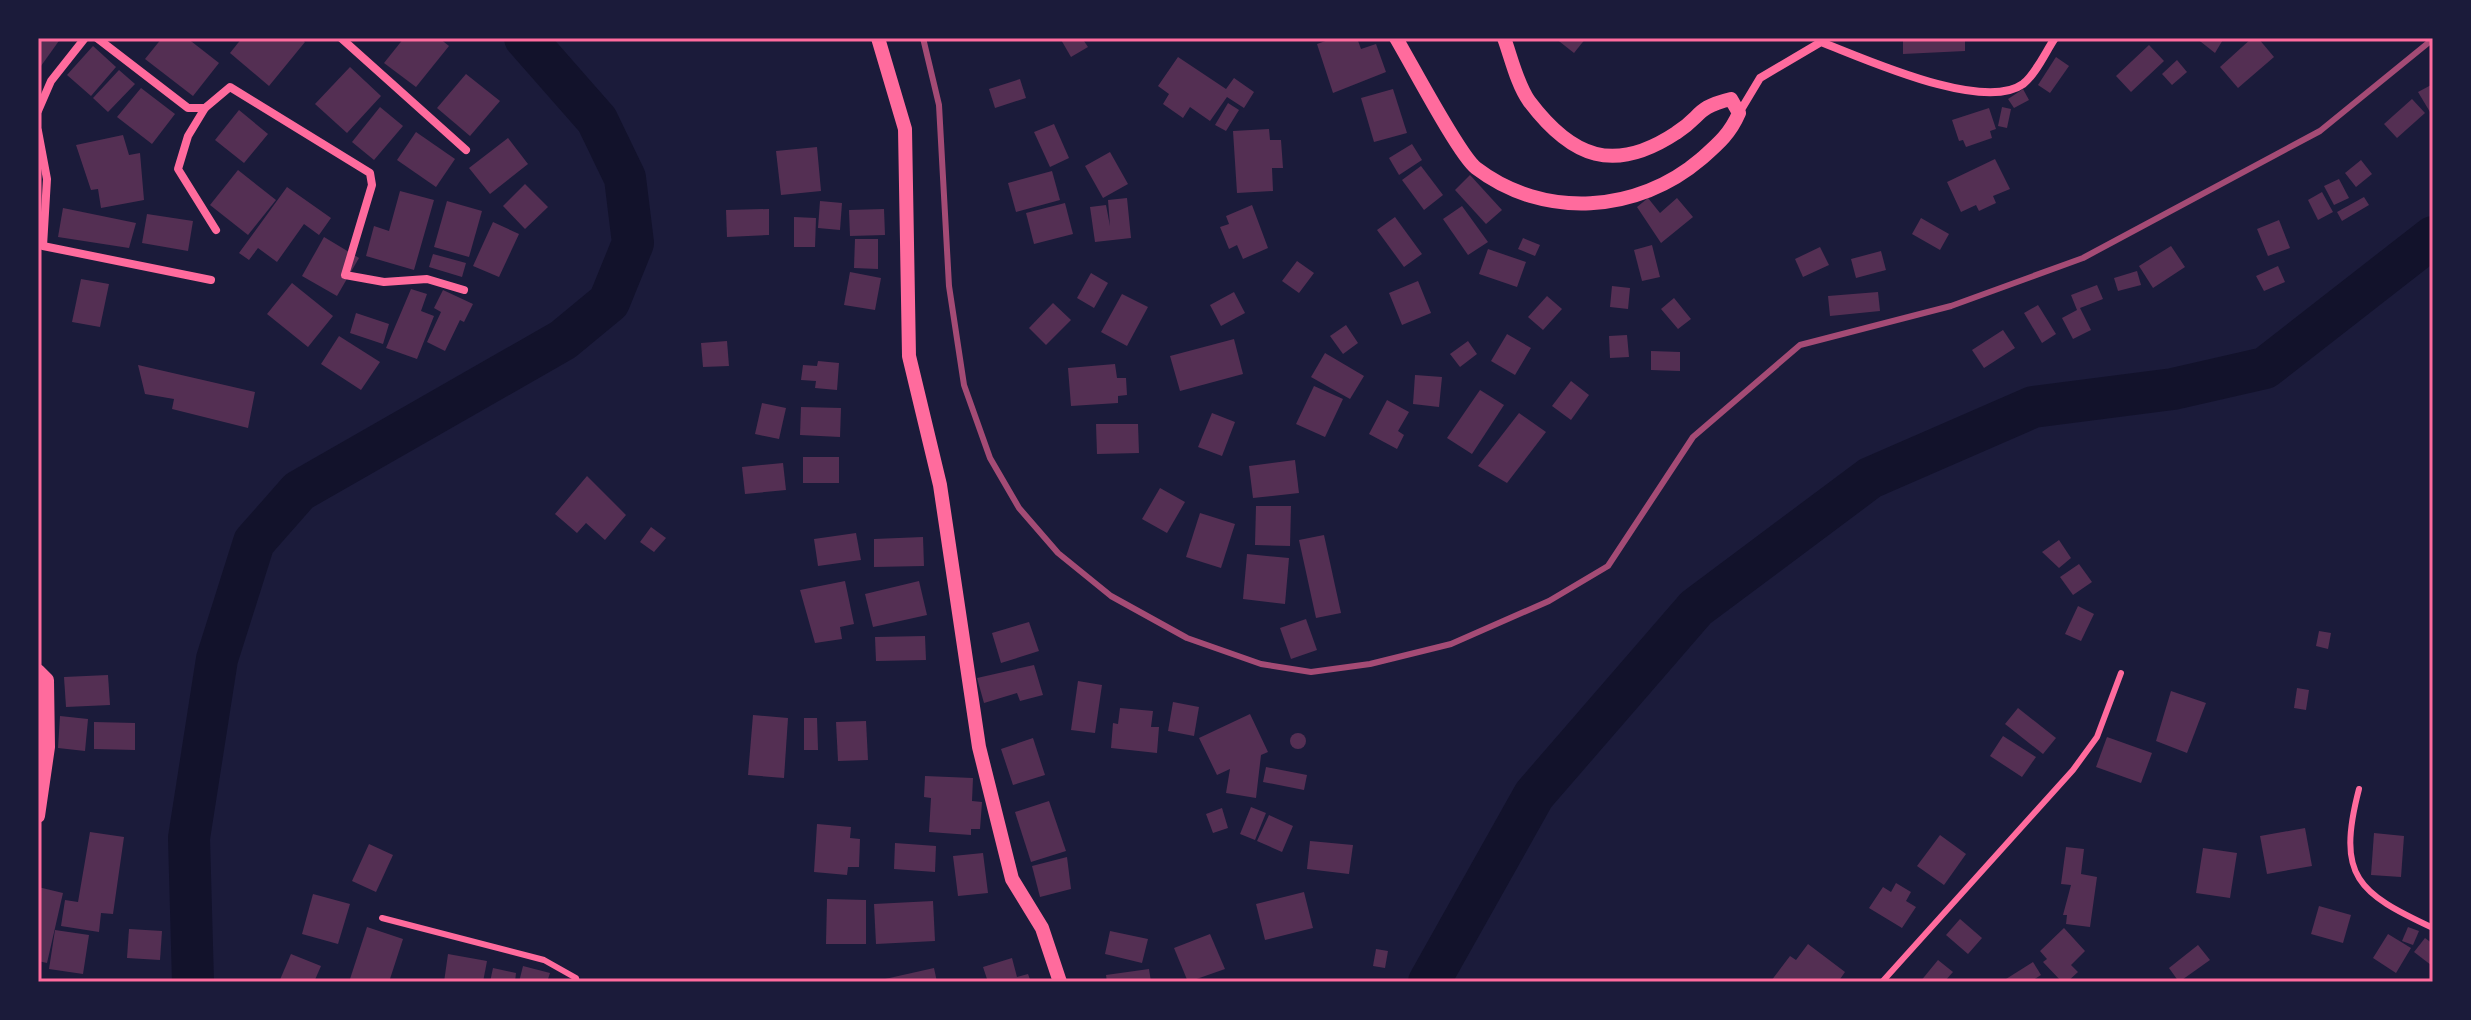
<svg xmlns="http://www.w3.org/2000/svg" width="2471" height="1020" viewBox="0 0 2471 1020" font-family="Raleway,sans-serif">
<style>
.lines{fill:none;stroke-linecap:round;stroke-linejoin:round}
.river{stroke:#12122b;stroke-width:42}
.building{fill:#542f53}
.service{stroke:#ff6b9d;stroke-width:6}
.minor{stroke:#ff6b9d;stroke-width:8}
.tertiary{stroke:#ff6b9d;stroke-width:14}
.rail{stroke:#a44b75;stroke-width:6}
.neatline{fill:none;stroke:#ff6b9d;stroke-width:3}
</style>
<rect width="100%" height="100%" fill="#1b1b3a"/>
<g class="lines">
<g class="river">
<polyline points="193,982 189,838 217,659 254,542 299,491 563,340 609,302 633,243 625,178 597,120 525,38"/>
<polyline points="1429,982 1534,795 1696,608 1870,478 2033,407 2173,389 2265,368 2433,237"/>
</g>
</g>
<g class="building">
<polygon points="38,38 61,38 41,66 38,64"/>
<polygon points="162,38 187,38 219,63 193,96 145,59"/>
<polygon points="242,38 300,38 305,42 269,86 230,53"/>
<polygon points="404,38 439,38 449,46 416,87 384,63"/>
<polygon points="1060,38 1082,38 1088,47 1071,57"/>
<polygon points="1334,38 1357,38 1361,49 1376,44 1386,72 1333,93 1317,44"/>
<polygon points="1555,38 1586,38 1574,53"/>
<polygon points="1903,38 1965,38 1965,51 1903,54"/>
<polygon points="2196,38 2224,38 2215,53"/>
<polygon points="2252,38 2258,38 2274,57 2238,88 2220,67"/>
<polygon points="2149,45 2164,61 2131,92 2116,76"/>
<polygon points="93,46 116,67 91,96 67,75"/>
<polygon points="1178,57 1226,89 1234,78 1254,92 1244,108 1227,97 1210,121 1190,107 1183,118 1163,104 1169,94 1158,86"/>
<polygon points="2056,57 2069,66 2050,93 2038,85"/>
<polygon points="2177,60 2187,72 2172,85 2162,74"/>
<polygon points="350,67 381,96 347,133 315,104"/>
<polygon points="119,70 135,84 108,112 93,98"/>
<polygon points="466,74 500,101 470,136 437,108"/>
<polygon points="1020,79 1026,98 995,108 989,89"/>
<polygon points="2433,84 2433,117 2418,92"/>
<polygon points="141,88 175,114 152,144 117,117"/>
<polygon points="1393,89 1407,133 1374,142 1361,98"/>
<polygon points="2023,89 2029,100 2014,108 2008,99"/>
<polygon points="2412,99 2425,113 2397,138 2384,124"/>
<polygon points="1228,103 1239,110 1226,131 1215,125"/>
<polygon points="380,107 403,126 374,160 352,142"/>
<polygon points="2002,107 2011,109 2007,128 1998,126"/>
<polygon points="1989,108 1996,129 1990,131 1992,138 1966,147 1963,140 1959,141 1952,120"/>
<polygon points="239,110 268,134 244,163 215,140"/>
<polygon points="1054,124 1069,158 1050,167 1034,132"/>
<polygon points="1269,129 1270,140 1281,140 1283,168 1272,168 1273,191 1237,193 1233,131"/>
<polygon points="416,132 455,159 436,187 397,160"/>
<polygon points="123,135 129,155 140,153 144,200 101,208 98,189 91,190 76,145"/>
<polygon points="508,138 528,164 490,194 469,168"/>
<polygon points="1412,144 1422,160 1399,175 1389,158"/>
<polygon points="817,147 821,191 781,195 776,151"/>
<polygon points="1110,152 1128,184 1103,198 1085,166"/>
<polygon points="1995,159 2010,189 1993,196 1996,203 1979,211 1976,205 1961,212 1947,182"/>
<polygon points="2361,160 2372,174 2356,187 2345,173"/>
<polygon points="1421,166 1443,195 1424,210 1402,180"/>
<polygon points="238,170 276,200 248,235 210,205"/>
<polygon points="1052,171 1060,200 1016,212 1008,183"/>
<polygon points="1470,175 1502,210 1486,224 1455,190"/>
<polygon points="2339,179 2349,198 2334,205 2324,186"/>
<polygon points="525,184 548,207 525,229 503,206"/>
<polygon points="287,187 331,218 319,235 304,224 277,262 258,248 249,260 239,253"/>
<polygon points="400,191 434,200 414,270 366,256 374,226 389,231"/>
<polygon points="2322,192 2333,212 2318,220 2308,200"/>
<polygon points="2364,197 2369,205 2342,221 2337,212"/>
<polygon points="1127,198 1131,238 1095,242 1090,207 1106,205 1110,226 1108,200"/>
<polygon points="1648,198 1660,213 1677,198 1693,217 1661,243 1637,207"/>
<polygon points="447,201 482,211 469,257 434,247"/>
<polygon points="820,201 842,203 840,230 818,228"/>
<polygon points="1065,203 1073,234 1034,244 1026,213"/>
<polygon points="1252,205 1268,248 1243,259 1237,245 1229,249 1220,227 1229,224 1226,216"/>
<polygon points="1462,206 1488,242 1468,255 1443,219"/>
<polygon points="63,208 136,223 129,248 58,237"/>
<polygon points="769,209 769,235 727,237 726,210"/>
<polygon points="884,209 885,235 850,236 849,210"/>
<polygon points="147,214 193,221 188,251 142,243"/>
<polygon points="794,217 816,218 815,247 794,247"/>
<polygon points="1395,217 1422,254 1404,267 1377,230"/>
<polygon points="1921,218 1949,234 1940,250 1912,234"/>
<polygon points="2279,220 2290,248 2268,256 2257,229"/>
<polygon points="493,222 519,234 499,277 473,266"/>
<polygon points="324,237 359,258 337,296 302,276"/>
<polygon points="1523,238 1540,245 1535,256 1518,249"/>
<polygon points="855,239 878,239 878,269 854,268"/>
<polygon points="1652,245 1660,277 1642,281 1634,250"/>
<polygon points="2171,246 2185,267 2153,288 2139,266"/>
<polygon points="1820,247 1829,265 1803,277 1795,259"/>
<polygon points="1488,249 1526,262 1517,287 1479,274"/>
<polygon points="1881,251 1886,270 1856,278 1851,259"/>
<polygon points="433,254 466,263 462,277 429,267"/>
<polygon points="1297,261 1314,273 1299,293 1282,281"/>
<polygon points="2278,266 2285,282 2264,291 2256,276"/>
<polygon points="2137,271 2141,285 2118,291 2114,278"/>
<polygon points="850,272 881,278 875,310 844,305"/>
<polygon points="1091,273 1108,283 1094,308 1077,298"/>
<polygon points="81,279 109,284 100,327 72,322"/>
<polygon points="1418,281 1431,313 1402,325 1389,293"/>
<polygon points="292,283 333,316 308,347 267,314"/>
<polygon points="2097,285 2103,299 2080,308 2091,330 2073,339 2062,318 2077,310 2071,295"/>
<polygon points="1612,286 1630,288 1628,309 1610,307"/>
<polygon points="411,289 427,294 421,311 434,316 417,359 386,348"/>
<polygon points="443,290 473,304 464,322 460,320 445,351 427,342 441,312 434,308"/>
<polygon points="1234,292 1245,313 1221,326 1210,305"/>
<polygon points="1878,292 1880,311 1830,316 1828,296"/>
<polygon points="1122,294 1148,307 1127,346 1101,332"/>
<polygon points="1547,296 1562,309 1543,330 1528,317"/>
<polygon points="1674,298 1691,319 1678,329 1661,309"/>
<polygon points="1053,303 1071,320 1046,345 1029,328"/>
<polygon points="2038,305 2056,334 2042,343 2024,313"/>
<polygon points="356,313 389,324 383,344 350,333"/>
<polygon points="1346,325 1358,343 1343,354 1330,336"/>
<polygon points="2003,330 2015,348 1984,368 1972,350"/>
<polygon points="1507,334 1531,348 1515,375 1491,361"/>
<polygon points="1627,335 1629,357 1610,358 1609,336"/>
<polygon points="339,336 380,362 361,390 321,364"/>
<polygon points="1234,339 1243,374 1180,391 1170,356"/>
<polygon points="727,341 729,366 703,367 701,343"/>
<polygon points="1468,341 1477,354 1460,367 1450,354"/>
<polygon points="1651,351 1680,352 1680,371 1651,370"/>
<polygon points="1325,353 1364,376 1350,399 1311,377"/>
<polygon points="818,361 839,363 837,390 815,388 816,381 801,380 803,365 817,366"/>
<polygon points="1115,364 1117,378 1126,378 1127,395 1118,396 1118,403 1071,406 1068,368"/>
<polygon points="138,365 255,392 248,428 172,409 174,399 145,394"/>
<polygon points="1415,375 1442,377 1439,407 1413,404"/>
<polygon points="1571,381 1589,395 1571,420 1552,406"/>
<polygon points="1314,386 1343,399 1325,437 1296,424"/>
<polygon points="1480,390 1504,405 1472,454 1447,438"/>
<polygon points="1387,400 1409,412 1398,431 1404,435 1397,449 1369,434"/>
<polygon points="762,403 786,408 779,439 755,434"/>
<polygon points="801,407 841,408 840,437 800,435"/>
<polygon points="1212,413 1235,422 1222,456 1198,447"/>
<polygon points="1519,413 1546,432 1507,483 1478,466"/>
<polygon points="1096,424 1138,424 1139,453 1097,454"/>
<rect x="803" y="457" width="36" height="26"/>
<polygon points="1295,460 1299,493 1253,498 1249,466"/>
<polygon points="783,463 786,490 745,494 742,467"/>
<polygon points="587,476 626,515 605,540 586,523 577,533 555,514"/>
<polygon points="1160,488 1185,502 1167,533 1142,519"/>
<polygon points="1256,506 1291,506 1290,546 1255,545"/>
<polygon points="1200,513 1235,524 1221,568 1186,557"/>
<polygon points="651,527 666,538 654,552 640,542"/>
<polygon points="856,533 861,560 818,566 814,539"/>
<polygon points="1324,535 1341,613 1316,618 1299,540"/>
<polygon points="923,537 924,566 874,567 874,539"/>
<polygon points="2059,540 2071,558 2059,568 2042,552"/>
<polygon points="1247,554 1289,558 1285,604 1243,599"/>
<polygon points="2079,564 2092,582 2073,595 2060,577"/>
<polygon points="845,581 854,624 840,627 842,639 815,643 800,590"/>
<polygon points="919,581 927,615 873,627 865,594"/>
<polygon points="2078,606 2094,614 2081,641 2065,634"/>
<polygon points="1306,619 1317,650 1291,659 1280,628"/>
<polygon points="1029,622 1039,651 1001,663 992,633"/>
<polygon points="2319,631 2331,633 2328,649 2316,646"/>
<polygon points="925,636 926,660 876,661 875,637"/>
<polygon points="1034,665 1043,695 1020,701 1017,693 984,703 977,678"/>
<polygon points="108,675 110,705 66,707 64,677"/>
<polygon points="1078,681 1102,685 1095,733 1071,730"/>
<polygon points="2297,688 2309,690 2306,710 2294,708"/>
<polygon points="2171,691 2206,703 2187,753 2156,741"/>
<polygon points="1173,702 1199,707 1194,736 1168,731"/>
<polygon points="1120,708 1153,711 1151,727 1159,727 1157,753 1111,748 1113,723 1118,724"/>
<polygon points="2018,708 2056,738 2043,754 2005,724"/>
<polygon points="1250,714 1268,752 1261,755 1256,798 1226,793 1230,769 1217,775 1199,738"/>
<polygon points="753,715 788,718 784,778 748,775"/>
<polygon points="60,716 88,719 85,751 58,748"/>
<polygon points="804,718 817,718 818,750 804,750"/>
<polygon points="866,721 868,760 838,761 836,722"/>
<polygon points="94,722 135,723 135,750 94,749"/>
<circle cx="1298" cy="741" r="8"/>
<polygon points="2003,736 2036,757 2022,777 1990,756"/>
<polygon points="2107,737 2152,753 2141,783 2096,767"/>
<polygon points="1033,738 1045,775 1013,785 1001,749"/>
<polygon points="1266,767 1307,775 1304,790 1263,782"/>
<polygon points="925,776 973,778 972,801 982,802 980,829 971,829 971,835 929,832 931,798 924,797"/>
<polygon points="1049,801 1066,851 1031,862 1015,812"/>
<polygon points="1251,807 1266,813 1255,840 1240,834"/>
<polygon points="1222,808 1228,828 1213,833 1206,814"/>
<polygon points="1269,815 1293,826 1282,852 1257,841"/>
<polygon points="817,824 851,827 850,838 860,839 859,867 848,867 847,875 814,872"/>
<polygon points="2305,828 2312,866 2267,874 2260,836"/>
<polygon points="90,832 124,837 113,914 101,913 99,932 61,926 65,900 78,902"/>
<polygon points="2374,833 2404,836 2401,877 2371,875"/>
<polygon points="1940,835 1966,854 1944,885 1917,866"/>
<polygon points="1310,841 1353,845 1349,874 1307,869"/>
<polygon points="895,843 936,846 935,872 894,869"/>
<polygon points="369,844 393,855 376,892 352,881"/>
<polygon points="2066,847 2084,849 2081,874 2097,877 2090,927 2066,924 2067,915 2063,915 2071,885 2061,884"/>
<polygon points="2203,848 2237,853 2230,898 2196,893"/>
<polygon points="983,853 988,893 958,896 953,856"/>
<polygon points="1067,857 1071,889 1040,897 1032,866"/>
<polygon points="1896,883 1911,892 1906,901 1916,907 1902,928 1869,908 1883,887 1891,892"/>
<polygon points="38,887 63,893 47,963 38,961"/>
<polygon points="1304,892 1313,928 1265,940 1256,904"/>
<polygon points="313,894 350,904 338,944 302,934"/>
<polygon points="827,899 866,900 866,944 826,944"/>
<polygon points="933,901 935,941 876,944 874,904"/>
<polygon points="2319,906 2351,915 2343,943 2311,934"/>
<polygon points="1960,919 1982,938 1968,954 1946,935"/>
<polygon points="367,927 403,939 389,982 350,979"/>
<polygon points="2408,927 2419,931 2413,945 2402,941"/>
<polygon points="2064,928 2085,951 2071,965 2078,972 2067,982 2062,982 2043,962 2047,959 2040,951"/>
<polygon points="129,929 162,931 160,960 127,958"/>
<polygon points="55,930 89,935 83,974 49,969"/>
<polygon points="1110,931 1148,939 1142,963 1105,954"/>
<polygon points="1210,934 1225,969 1188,982 1174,948"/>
<polygon points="2388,934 2411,948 2396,973 2373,958"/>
<polygon points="2425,938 2433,944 2431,965 2414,952"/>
<polygon points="1808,944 1845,972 1838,982 1771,981 1790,956 1796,960"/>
<polygon points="2198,945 2210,960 2179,982 2169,968"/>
<polygon points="1376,949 1388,951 1385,968 1373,966"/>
<polygon points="291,954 321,966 314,982 279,982"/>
<polygon points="448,954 487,961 483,982 444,982"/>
<polygon points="1012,958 1017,977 1028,974 1031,982 988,982 983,967"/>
<polygon points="1938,960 1953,972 1944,982 1920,982"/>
<polygon points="2033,962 2041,975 2030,982 2007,982 2006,979"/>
<polygon points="523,966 550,973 547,982 519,982"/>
<polygon points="493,968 516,973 515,982 490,982"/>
<polygon points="934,968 937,982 886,982 885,979"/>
<polygon points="1149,969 1151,982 1107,982 1106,975"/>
</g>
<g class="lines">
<g class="service">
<path d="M2359 789C2336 877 2358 893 2433 928"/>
<polyline points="382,918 544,960 576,978 577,982"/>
<polyline points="1882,982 2073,770 2097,737 2121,673"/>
</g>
<g class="minor">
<polyline points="97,38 188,108 205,108 230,87 370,173 372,185 345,275 384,282 427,279 464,290"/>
<polyline points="341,38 466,150"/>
<polyline points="205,108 188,136 178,169 216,230"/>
<polyline points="38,111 51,81 85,38"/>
<path d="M1739 113 1760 78 1821 42C1863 58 1983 113 2023 84 2036 74 2046 51 2055 38"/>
<polyline points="38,131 47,179 43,246 211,280"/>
</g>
<g class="tertiary">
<polyline points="878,38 905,129 909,356 940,485 979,747 1012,879 1042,928 1060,982"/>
<path d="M1396 38C1411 63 1459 155 1476 168 1544 220 1638 213 1701 159 1718 144 1730 134 1739 113L1731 99C1694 108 1703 116 1676 133 1614 174 1572 158 1529 101 1517 84 1511 57 1504 38"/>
<polyline points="38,671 47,680 48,747 38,816"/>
</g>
<polyline class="rail" points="923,38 939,105 949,286 964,385 990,458 1019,508 1058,553 1111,596 1187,638 1261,664 1311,672 1370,664 1451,644 1549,601 1608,566 1693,437 1800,345 1951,306 2083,258 2320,131 2433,39"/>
</g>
<rect width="2471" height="1020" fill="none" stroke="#1b1b3a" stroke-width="80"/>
<rect x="40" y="40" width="2391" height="940" class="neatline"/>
</svg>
